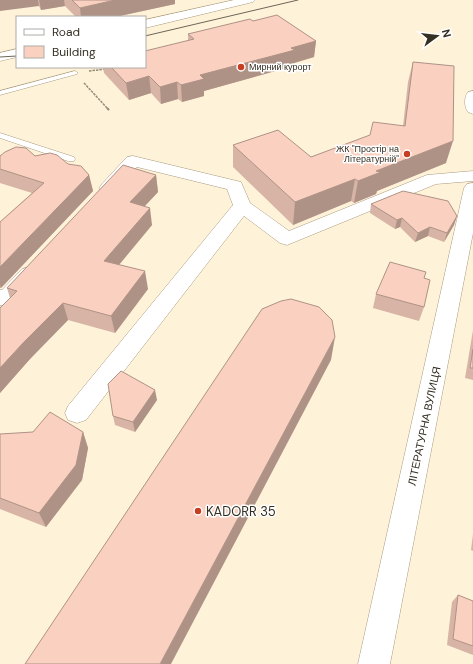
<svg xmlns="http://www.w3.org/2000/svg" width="473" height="664" viewBox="0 0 473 664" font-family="'DM Sans',sans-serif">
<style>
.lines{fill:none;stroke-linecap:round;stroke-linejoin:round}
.lane-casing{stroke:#a89a7e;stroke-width:1}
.street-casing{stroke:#a89a7e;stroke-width:1}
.secondary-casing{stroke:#a89a7e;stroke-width:1}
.path-far1{stroke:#938b79;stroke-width:1.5;stroke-dasharray:2.5 1;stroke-linecap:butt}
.path{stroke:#938b79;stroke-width:2;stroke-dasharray:3 1.5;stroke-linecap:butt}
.lane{fill:#fff;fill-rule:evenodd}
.street{fill:#fff;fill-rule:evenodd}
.secondary{fill:#fff;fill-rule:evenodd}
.tram{stroke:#6d6657;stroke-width:1}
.wall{fill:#d7b4a5}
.shaded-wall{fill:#af9286}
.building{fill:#fad1c0;stroke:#af9286}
.poi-dot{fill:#c83e22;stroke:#fff;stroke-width:1.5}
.labels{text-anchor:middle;stroke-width:3;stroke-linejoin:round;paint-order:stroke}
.far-poi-label{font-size:9px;fill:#342f23;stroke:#fff;text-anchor:start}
.street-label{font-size:11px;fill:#342f23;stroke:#fff}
.near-poi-label{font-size:13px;fill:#342f23;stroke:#fff;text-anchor:start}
</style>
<rect width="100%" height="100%" fill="#fef2d9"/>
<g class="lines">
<defs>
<g id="lane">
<polygon points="75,71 78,73 77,74 0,95 0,91"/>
<polygon points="0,133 74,157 75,159 74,161 68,161 0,138"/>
</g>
<g id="street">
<path d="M473 91V114L468 112C464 107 464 97 468 92Z"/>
<path d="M133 156 241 182 250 203 289 231 427 175 473 171V181L436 184 287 245 280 243 244 216 86 420 77 423 68 420 65 413 68 406 233 205 227 189 137 167C127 177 117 196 102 192L99 188 102 184 127 157Z"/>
<polygon points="473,183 473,233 390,664 358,664 464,188 467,184"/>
<path d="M29 267 36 269 39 274C35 281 20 300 13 304 8 307 5 306 0 305V290H2L22 269Z"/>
</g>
<g id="secondary">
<polygon points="234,0 255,0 253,2 145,28 145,20"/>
<polygon points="17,49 17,57 0,61 0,53"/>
</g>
</defs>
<use href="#lane" class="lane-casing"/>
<use href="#street" class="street-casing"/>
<use href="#secondary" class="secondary-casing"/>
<g class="path-far1">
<polyline points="89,71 106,69"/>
<polyline points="84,83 108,109"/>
</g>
<polyline class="path" points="107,108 110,111"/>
<use href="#lane" class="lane"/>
<use href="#street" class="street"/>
<use href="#secondary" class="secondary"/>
<g class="tram">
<polyline points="145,36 298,0"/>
<polyline points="0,57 17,56"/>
</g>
</g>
<g class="wall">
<polygon points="0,0 175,0 175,4 115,17 76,17 65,6 41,10 39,6"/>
<polygon points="253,21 316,41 314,57 294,63 293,66 204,91 204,96 182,102 178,99 161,104 151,93 129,100 104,73 103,67 145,67 188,40 188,34"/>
<polygon points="413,62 446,163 377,191 376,194 354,203 351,201 293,225 233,167 233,145 311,157 403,126 408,82"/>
<polygon points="0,156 35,156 68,164 89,175 93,191 1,288 0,288 0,222 32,193 0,183"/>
<polygon points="156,175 158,192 144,206 152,225 119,265 148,289 115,333 68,320 30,359 0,393 0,308 10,298 7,288"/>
<polygon points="371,204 457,216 454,225 444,242 428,236 415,242 400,227 395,229 370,213"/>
<polygon points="424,278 424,307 419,321 373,308 376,294"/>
<polygon points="473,330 473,380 465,378"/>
<polygon points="157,400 135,432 115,425 113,416"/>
<polygon points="83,432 88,448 82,480 46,527 0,509 0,433 0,434"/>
<polygon points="473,534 473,551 471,550"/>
<polygon points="458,595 473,601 473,655 447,645 452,602"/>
</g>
<g class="shaded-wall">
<polygon points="0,0 38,0 39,6 0,11"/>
<polygon points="39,0 64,0 65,6 41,10"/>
<polygon points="115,0 175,0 175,4 115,17 81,17 80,8"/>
<polygon points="316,41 314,57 294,63 293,66 204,91 204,96 182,102 181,85 200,75 291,48"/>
<polygon points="149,76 151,93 129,100 126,83"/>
<polygon points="177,82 178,99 161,104 160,87"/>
<polygon points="453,141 446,163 377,191 376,194 354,203 358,181 376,171"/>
<polygon points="89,175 93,191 1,288 0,285 0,267"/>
<polygon points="156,175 158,192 133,219 130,202"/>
<polygon points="355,179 351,201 293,225 295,202"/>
<polygon points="150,208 152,225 108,278 104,261"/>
<polygon points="457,216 454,225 444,242 447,233"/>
<polygon points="402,218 400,227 395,229 397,220"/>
<polygon points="430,227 428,236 415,242 418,233"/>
<polygon points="145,271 148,289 115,333 111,316"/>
<polygon points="63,303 68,320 30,359 0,393 0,368 23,343"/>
<polygon points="335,337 331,360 171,664 160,664"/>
<polygon points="155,390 157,400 135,432 133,422"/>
<polygon points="83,432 88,448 82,480 46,527 39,513"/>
</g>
<g class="building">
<polygon points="72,0 115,0 80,8"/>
<polygon points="277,15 316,41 291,48 295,50 200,75 204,79 181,85 177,82 160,87 149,76 126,83 111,67 145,67 145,51 194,39 188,34 250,19 253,21"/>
<polygon points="413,62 454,66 453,141 376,171 381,172 358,181 355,179 295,202 233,145 278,130 311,157 370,135 373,122 405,126"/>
<polygon points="16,147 26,148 35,156 50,153 57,155 68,164 81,166 89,175 0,267 0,222 44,183 0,169 0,156 5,152"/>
<polygon points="123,165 156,175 130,202 150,208 104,261 145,271 111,316 63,303 23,343 0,368 0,308 17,291 7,288"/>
<polygon points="403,191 448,201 457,216 447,233 430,227 418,233 402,218 397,220 371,204"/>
<polygon points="390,262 426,272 424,278 430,280 424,307 376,294"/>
<polygon points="291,299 319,307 332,320 335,337 160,664 25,664 262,309 281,301"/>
<polygon points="473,349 473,368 470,368"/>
<polygon points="121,371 155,390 133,422 113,416 108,384"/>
<polygon points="50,412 83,432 76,465 39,513 0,498 0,434 33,432"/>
<polygon points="458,595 473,601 473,646 453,639"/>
</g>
<g class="poi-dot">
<circle cx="241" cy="67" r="4"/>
<circle cx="407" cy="154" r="4"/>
<circle cx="198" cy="511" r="4"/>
</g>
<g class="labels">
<g class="far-poi-label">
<text x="249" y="70">Мирний курорт</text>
<text x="399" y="152" text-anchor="end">ЖК "Простір на<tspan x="399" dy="10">Літературній"</tspan></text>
</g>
<g class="street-label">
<text transform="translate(424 426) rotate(-78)" y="4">ЛІТЕРАТУРНА ВУЛИЦЯ</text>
</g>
<g class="near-poi-label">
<text x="206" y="516">KADORR 35</text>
</g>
</g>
<rect x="16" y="16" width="130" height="52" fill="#ffffff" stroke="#aeaca7"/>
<rect x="24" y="29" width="20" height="6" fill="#ffffff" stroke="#aeaca7"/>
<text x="52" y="36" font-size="12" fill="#342f23">Road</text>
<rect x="24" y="46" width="20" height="12" fill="#fad1c0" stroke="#aeaca7"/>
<text x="52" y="56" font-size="12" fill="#342f23">Building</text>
<g transform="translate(437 36) rotate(75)" stroke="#ffffff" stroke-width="3" paint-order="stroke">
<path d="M0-3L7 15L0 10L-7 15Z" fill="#342f23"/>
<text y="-6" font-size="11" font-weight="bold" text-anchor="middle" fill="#342f23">N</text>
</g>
</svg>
